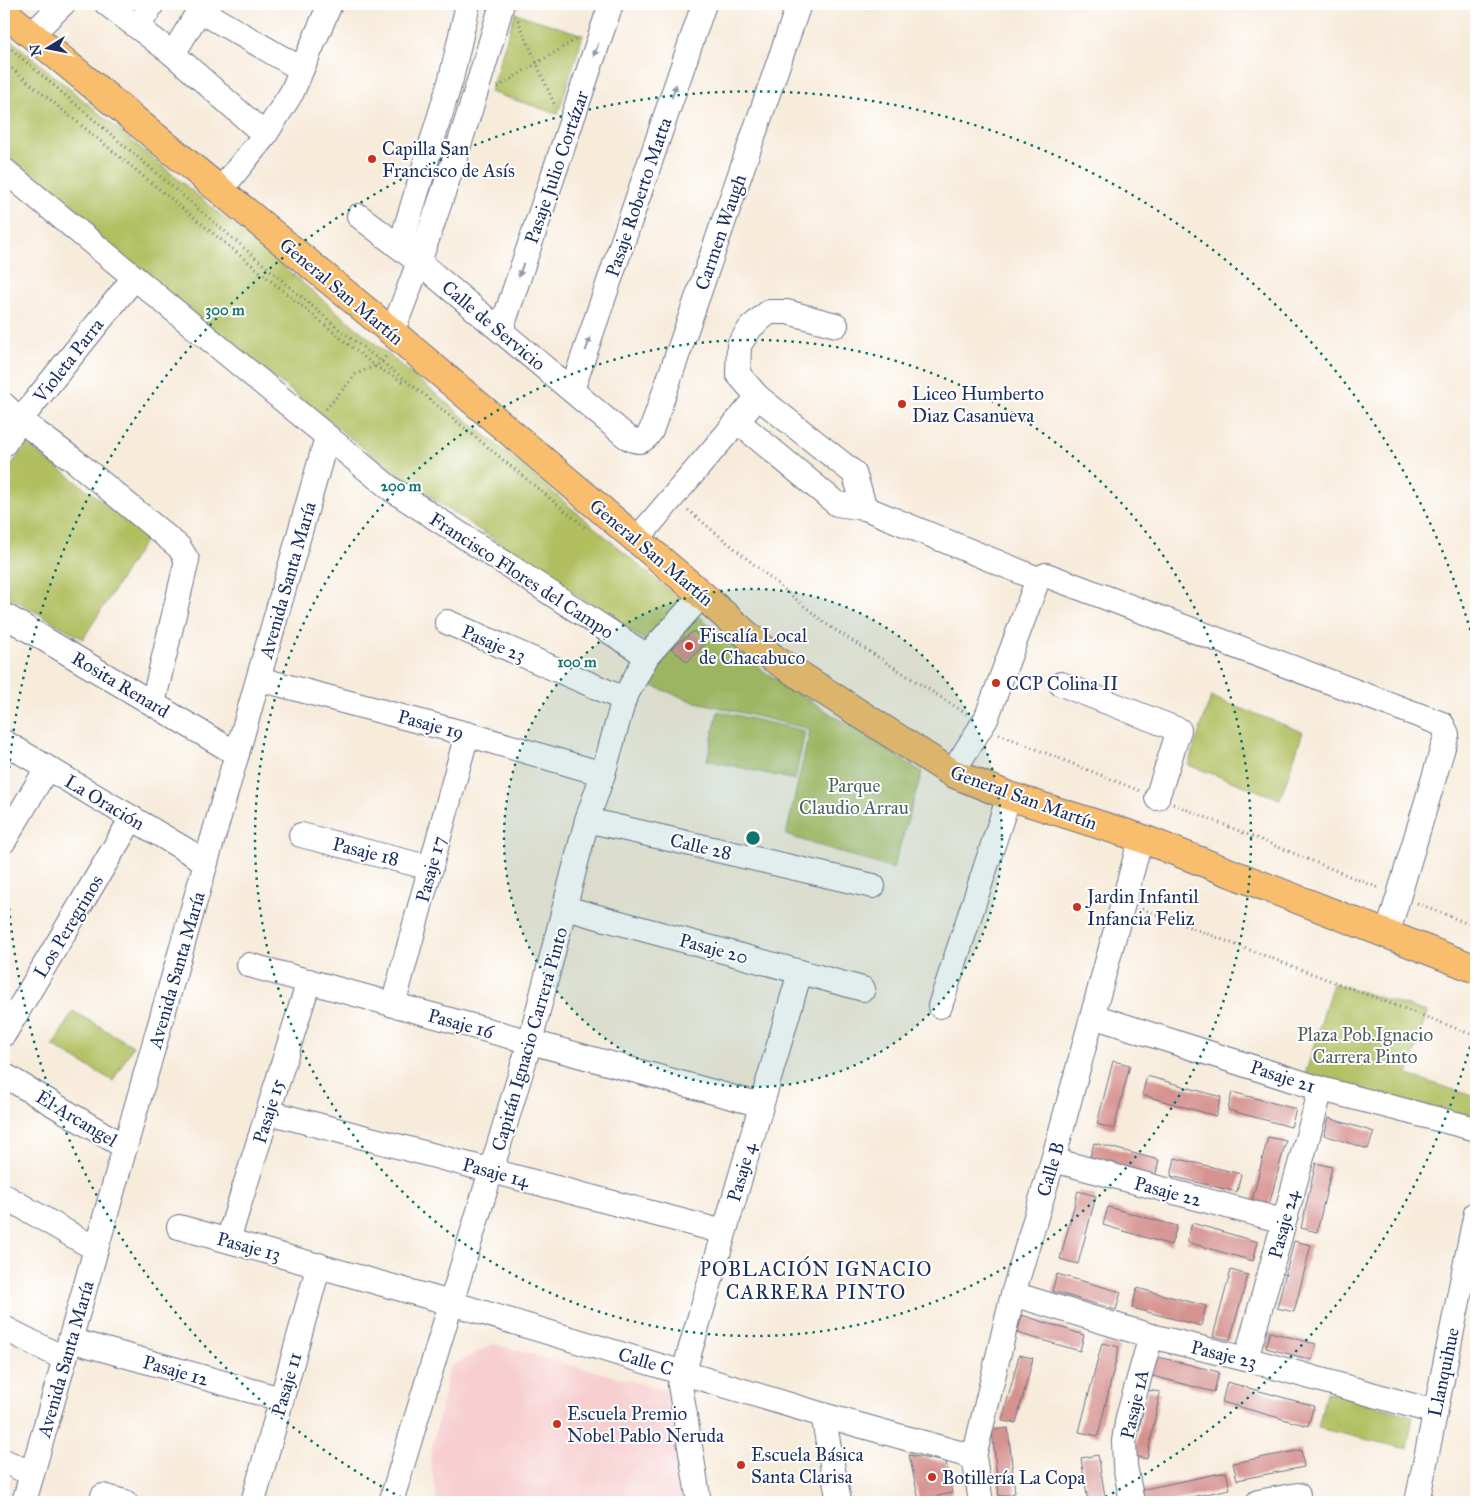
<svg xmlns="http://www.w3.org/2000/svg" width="1480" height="1506" viewBox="0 0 1480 1506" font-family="'IM FELL Great Primer',serif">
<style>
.built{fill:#f7cfd0}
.green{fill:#b1bf61;stroke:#667760}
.building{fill:#d5928f}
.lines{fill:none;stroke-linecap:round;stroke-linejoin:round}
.minor-casing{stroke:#687189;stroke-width:26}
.major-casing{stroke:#687189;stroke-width:30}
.path{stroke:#687189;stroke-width:3;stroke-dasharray:1 4;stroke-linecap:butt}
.minor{stroke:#fff;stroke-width:24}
.major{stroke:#f9be6d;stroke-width:28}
.oneway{fill:#8d97ae}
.ring{fill:none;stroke:#0f766e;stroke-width:2.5;stroke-dasharray:2.5 5}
.poi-dot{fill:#c8321e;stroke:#fff;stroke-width:2}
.labels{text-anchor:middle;stroke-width:4;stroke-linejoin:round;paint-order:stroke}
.poi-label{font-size:19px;fill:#1b2f5e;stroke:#fff;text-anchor:start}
.street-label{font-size:19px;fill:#1b2f5e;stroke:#fff}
.park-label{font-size:19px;fill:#50615f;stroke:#fff}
.neighbourhood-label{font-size:20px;letter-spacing:1px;fill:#1b2f5e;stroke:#fff}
.centre{fill:#0f766e;stroke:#fff;stroke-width:2.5}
.ring-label{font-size:15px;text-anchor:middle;font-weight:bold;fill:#0f766e;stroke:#fff;stroke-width:4;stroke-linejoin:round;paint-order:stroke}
</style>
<rect width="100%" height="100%" fill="#fff"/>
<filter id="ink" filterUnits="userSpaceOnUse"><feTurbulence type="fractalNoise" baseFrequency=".02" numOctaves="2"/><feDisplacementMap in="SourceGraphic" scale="10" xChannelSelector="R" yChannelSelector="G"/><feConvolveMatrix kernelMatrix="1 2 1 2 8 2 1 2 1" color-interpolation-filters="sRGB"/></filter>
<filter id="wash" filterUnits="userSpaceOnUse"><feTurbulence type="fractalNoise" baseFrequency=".0096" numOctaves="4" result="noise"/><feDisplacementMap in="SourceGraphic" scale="20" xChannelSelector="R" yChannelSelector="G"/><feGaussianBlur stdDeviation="1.12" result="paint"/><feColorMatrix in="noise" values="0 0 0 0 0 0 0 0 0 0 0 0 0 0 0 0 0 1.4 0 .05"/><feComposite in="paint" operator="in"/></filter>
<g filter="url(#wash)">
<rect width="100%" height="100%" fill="#f7ebda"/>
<polygon class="built" points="493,1344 672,1392 688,1502 437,1502 430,1457 450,1367"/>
<g class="green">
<polygon points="515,13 583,35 558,114 490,92"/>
<polygon points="4,34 521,465 765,672 922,772 893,869 786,835 810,729 692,701 647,684 652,668 661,651 400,477 4,164"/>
<polygon points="27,444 148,536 83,639 4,594 4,475"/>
<polygon points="1211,697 1303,732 1280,799 1188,765"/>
<polygon points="718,711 805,731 795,780 707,760"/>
<polygon points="1333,983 1427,1012 1408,1075 1476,1097 1476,1126 1304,1078"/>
<polygon points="73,1011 133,1046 113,1081 53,1046"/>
<polygon points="1326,1392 1413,1416 1407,1449 1318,1428"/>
</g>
<g id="blocks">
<g class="building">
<polygon points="694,631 705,644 687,662 671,648"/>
<polygon points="1113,1061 1130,1065 1114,1129 1097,1124"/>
<polygon points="1147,1076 1221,1097 1216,1116 1142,1095"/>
<polygon points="1232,1092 1296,1109 1291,1127 1228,1110"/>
<polygon points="1329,1118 1374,1132 1368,1149 1324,1135"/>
<polygon points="1268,1137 1286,1141 1268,1209 1251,1205"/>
<polygon points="1094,1143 1159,1160 1155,1178 1089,1161"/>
<polygon points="1175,1158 1241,1174 1237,1192 1171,1176"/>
<polygon points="1316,1163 1332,1167 1317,1232 1301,1228"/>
<polygon points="1078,1191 1096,1196 1078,1264 1060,1259"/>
<polygon points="1108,1207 1177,1226 1171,1245 1103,1225"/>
<polygon points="1192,1223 1258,1242 1253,1261 1187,1242"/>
<polygon points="1294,1241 1311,1245 1294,1312 1277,1308"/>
<polygon points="1231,1270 1248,1275 1230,1340 1213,1336"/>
<polygon points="1057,1274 1121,1292 1116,1310 1052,1291"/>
<polygon points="1137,1288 1206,1306 1201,1326 1132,1308"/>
<polygon points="1022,1315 1084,1335 1080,1351 1017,1333"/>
<polygon points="1270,1332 1316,1344 1312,1360 1266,1348"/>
<polygon points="1102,1343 1119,1347 1098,1436 1079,1432"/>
<polygon points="1019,1355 1033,1358 1016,1423 1002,1421"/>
<polygon points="1154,1356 1219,1372 1214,1392 1149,1375"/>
<polygon points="1227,1382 1314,1406 1308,1426 1222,1402"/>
<polygon points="1147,1390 1160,1392 1147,1459 1134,1456"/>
<polygon points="1008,1428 1015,1493 999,1496 992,1430"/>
<polygon points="1301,1450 1304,1467 1237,1480 1233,1463"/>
<polygon points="909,1455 946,1462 952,1493 919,1500"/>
<polygon points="1098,1455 1106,1502 1088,1502 1081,1458"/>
<polygon points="1226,1472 1230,1489 1167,1502 1142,1502 1140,1490"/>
</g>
</g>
</g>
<g filter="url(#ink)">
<use href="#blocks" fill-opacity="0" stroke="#687189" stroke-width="1"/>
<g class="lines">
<defs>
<g id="minor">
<polyline points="107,4 173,54 265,135"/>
<polyline points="199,10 301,69"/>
<polyline points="138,27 152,4"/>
<polyline points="31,35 63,4"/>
<polyline points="173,54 203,4"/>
<polyline points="4,170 391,489 647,656"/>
<polyline points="220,191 265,135 292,92 330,4"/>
<path d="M359 216 420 263 627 437C639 444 644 442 651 431L799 4"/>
<polyline points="400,247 451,79 468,4"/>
<polyline points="836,325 787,312 769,312 751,327 739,345 738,374 758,397 854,473 865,508 1038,579"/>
<polyline points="501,330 611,4"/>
<path d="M392 332C435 225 470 115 502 4"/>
<polyline points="572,390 704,4"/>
<polyline points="4,405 20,420 75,461 179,547 187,560 153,703"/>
<polyline points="737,421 837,504 865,508"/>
<polyline points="4,444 20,420 134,278"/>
<polyline points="637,539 758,397"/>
<polyline points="4,615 237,754"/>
<polyline points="447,622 624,699"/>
<polyline points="259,679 467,734 603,774"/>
<polyline points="1061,684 1179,730 1157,798"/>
<polyline points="4,742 206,862"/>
<polyline points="952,773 986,719 1038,579 1046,575 1442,724 1447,734 1387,935"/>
<polyline points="587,820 873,886"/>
<polyline points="301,835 431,868"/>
<polyline points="4,841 47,768"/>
<polyline points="565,908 863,989"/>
<polyline points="249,965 761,1105"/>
<polyline points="393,1005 467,734"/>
<polyline points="940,1006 1009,796"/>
<polyline points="1093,1016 1321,1089 1476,1129"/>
<polyline points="4,1034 132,818"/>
<polyline points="4,1075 125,1147"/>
<polyline points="268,1112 724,1232"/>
<polyline points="1053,1160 1283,1221"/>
<polyline points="4,1196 96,1249"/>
<polyline points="179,1227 451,1303 823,1415 974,1457"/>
<polyline points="228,1240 309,981"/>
<polyline points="1013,1294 1151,1336 1246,1359 1435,1412"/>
<polyline points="4,1328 65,1359"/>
<polyline points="70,1340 281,1399"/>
<polyline points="1246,1359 1321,1089"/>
<polyline points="823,1415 839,1502"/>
<polyline points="4,1461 32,1474"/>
<polyline points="103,1496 125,1502"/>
<polyline points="24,1502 327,437"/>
<polyline points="253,1502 319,1265"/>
<polyline points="391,1502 530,1042 587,820 603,774 624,699 647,656 702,595"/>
<polyline points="699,1502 680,1385 800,972"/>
<polyline points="981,1502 974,1457 1013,1294 1053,1160 1141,838"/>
<polyline points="1132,1502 1125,1466 1124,1441 1128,1417 1151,1336"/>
<polyline points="1258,1502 1298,1495"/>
<polyline points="1417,1502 1476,1213"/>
</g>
<polyline id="major" points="4,12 392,332 702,595 773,658 952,773 1009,796 1141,838 1476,969"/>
</defs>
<use href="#minor" class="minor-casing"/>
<use href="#major" class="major-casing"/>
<g class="path">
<polyline points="518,20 555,106"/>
<polyline points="4,43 339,329 417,389 586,528"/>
<polyline points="4,62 375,366 405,383"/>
<polyline points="498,87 578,38"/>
<polyline points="326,409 356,374 379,364 387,355"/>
<polyline points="688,510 826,624 967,714"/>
<polyline points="999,734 1140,791"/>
<polyline points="1173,804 1381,889"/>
<polyline points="1417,903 1476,927"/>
<polyline points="1142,909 1476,1036"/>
</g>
<use href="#minor" class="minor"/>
<use href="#major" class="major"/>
</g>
<defs><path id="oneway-solid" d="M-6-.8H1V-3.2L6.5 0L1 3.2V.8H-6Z" transform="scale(1.25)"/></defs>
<g class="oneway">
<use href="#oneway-solid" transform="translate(596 50) rotate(109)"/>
<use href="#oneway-solid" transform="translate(674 91) rotate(-71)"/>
<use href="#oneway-solid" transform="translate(521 270) rotate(109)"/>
<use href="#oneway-solid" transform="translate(588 344) rotate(-71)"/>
</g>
</g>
<circle cx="753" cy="838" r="249" fill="#0f766e" fill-opacity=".12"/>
<g class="ring">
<circle cx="753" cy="838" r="249"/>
<circle cx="753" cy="838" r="498"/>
<path d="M1476 1025A747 747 0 0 1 1098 1501M408 1501A747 747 0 1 1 1476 651"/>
</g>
<g class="poi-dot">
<circle cx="372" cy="159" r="5"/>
<circle cx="902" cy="404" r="5"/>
<circle cx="689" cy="646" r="5"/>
<circle cx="996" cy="683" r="5"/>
<circle cx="1077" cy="907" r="5"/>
<circle cx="557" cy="1424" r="5"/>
<circle cx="741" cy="1465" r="5"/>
<circle cx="932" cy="1477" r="5"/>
</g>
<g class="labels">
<g class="poi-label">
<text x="382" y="155">Capilla San<tspan x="382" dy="22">Francisco de Asís</tspan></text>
<text x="912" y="400">Liceo Humberto<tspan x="912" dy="22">Diaz Casanueva</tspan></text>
<text x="699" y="642">Fiscalía Local<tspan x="699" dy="22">de Chacabuco</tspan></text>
<text x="1006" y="690">CCP Colina II</text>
<text x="1087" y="903">Jardin Infantil<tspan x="1087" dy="22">Infancia Feliz</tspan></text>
<text x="567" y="1420">Escuela Premio<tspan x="567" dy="22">Nobel Pablo Neruda</tspan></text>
<text x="751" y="1461">Escuela Básica<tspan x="751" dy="22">Santa Clarisa</tspan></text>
<text x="942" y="1484">Botillería La Copa</text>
</g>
<g class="street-label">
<text transform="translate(556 167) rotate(-71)" y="7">Pasaje Julio Cortázar</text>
<text transform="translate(638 197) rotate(-71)" y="7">Pasaje Roberto Matta</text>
<text transform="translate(720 232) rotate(-71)" y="7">Carmen Waugh</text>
<text transform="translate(342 291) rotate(40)" y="7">General San Martín</text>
<text transform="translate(494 325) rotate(40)" y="7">Calle de Servicio</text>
<text transform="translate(68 360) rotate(-52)" y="7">Violeta Parra</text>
<text transform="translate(652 552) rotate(40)" y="7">General San Martín</text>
<text transform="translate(522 575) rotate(33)" y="7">Francisco Flores del Campo</text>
<text transform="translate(287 580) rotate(-74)" y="7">Avenida Santa María</text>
<text transform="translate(494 643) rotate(23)" y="7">Pasaje 23</text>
<text transform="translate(121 684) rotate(31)" y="7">Rosita Renard</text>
<text transform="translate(431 724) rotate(15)" y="7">Pasaje 19</text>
<text transform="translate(1024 797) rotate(20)" y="7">General San Martín</text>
<text transform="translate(105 802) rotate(31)" y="7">La Oración</text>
<text transform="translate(701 846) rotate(13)" y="7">Calle 28</text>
<text transform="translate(366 851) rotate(14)" y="7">Pasaje 18</text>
<text transform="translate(430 869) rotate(-75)" y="7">Pasaje 17</text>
<text transform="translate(68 926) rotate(-59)" y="7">Los Peregrinos</text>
<text transform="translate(714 948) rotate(15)" y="7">Pasaje 20</text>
<text transform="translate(176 970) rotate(-74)" y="7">Avenida Santa María</text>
<text transform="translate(461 1023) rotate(15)" y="7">Pasaje 16</text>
<text transform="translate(529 1039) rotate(-74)" y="7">Capitán Ignacio Carrera Pinto</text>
<text transform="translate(1283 1076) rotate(18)" y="7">Pasaje 21</text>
<text transform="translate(268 1111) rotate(-73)" y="7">Pasaje 15</text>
<text transform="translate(77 1118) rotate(31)" y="7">El Arcangel</text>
<text transform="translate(1050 1169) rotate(-74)" y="7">Calle B</text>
<text transform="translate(496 1172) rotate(15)" y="7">Pasaje 14</text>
<text transform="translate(741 1172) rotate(-74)" y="7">Pasaje 4</text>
<text transform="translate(1168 1191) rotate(15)" y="7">Pasaje 22</text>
<text transform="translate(1283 1224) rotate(-75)" y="7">Pasaje 24</text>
<text transform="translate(249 1246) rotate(15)" y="7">Pasaje 13</text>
<text transform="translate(1224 1354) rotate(14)" y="7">Pasaje 23</text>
<text transform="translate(65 1359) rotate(-74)" y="7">Avenida Santa María</text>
<text transform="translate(646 1361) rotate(17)" y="7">Calle C</text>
<text transform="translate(176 1370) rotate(16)" y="7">Pasaje 12</text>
<text transform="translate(1443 1372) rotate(-78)" y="7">Llanquihue</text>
<text transform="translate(286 1384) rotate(-74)" y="7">Pasaje 11</text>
<text transform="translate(1134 1404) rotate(-77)" y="7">Pasaje 1A</text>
</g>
<g class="park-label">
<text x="854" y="792">Parque<tspan x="854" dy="22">Claudio Arrau</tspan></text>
<text x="1365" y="1041">Plaza Pob.Ignacio<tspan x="1365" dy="22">Carrera Pinto</tspan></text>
</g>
<g class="neighbourhood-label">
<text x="816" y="1276">POBLACIÓN IGNACIO<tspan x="816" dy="23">CARRERA PINTO</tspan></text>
</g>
</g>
<circle cx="753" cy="838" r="8" class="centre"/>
<g class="ring-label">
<text x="225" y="315">300 m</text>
<text x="401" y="491">200 m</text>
<text x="577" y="667">100 m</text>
</g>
<rect width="1480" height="1506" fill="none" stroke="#fff" stroke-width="20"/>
<g transform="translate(48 48) rotate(260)" stroke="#ffffff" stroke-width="4" paint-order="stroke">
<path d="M0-4L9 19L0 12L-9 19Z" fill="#1b2f5e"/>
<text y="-8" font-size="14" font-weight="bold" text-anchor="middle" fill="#1b2f5e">N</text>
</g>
</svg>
